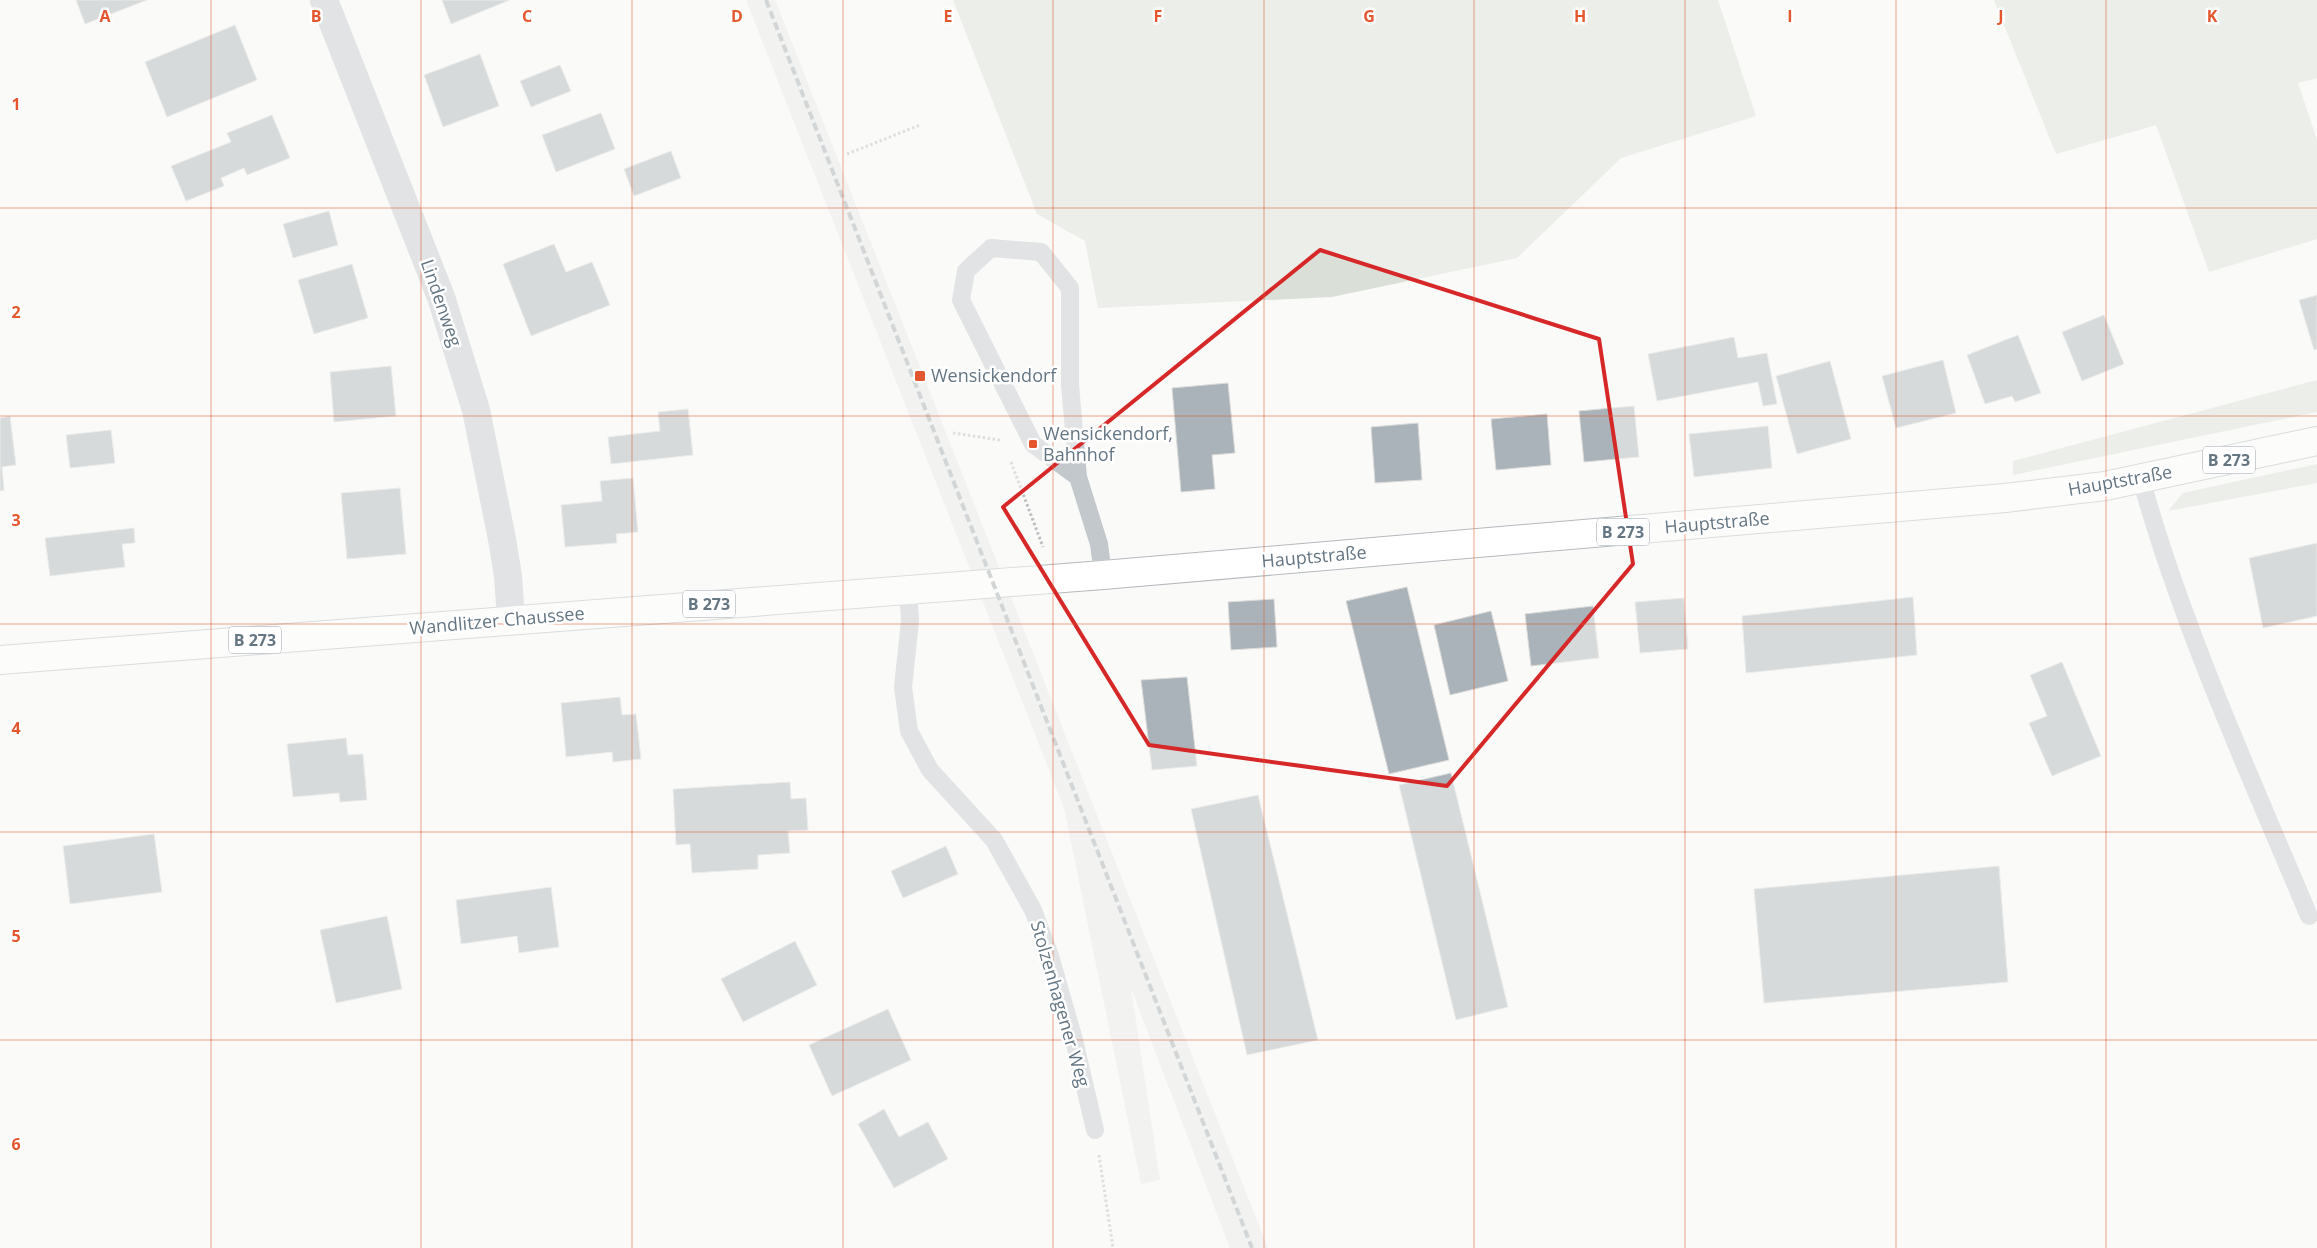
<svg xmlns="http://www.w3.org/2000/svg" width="2317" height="1248" viewBox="0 0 2317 1248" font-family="'Open Sans',sans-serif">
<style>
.built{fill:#e8e9e9}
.green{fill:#dadfd7}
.building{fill:#aab3b9;stroke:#dcdcda}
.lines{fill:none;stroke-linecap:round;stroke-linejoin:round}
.primary-casing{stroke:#b5babe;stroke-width:30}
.path{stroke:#bbbfc2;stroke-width:3;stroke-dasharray:2.5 2.5;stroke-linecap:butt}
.service{stroke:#c3c8cc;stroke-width:18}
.minor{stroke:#c3c8cc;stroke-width:28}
.primary{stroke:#fff;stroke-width:28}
.rail{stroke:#a2aab0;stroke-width:4;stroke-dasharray:8 4;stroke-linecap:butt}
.marked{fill:none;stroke:#d62828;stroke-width:4;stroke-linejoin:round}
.grid{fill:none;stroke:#e4572e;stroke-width:1;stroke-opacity:0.55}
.poi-dot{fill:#e4572e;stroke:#fff;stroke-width:2}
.labels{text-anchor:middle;stroke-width:5;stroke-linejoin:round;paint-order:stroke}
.shield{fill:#fff;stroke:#939fa8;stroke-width:1}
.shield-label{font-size:16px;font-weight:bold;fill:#657683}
.street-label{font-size:18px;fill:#657683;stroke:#fff}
.poi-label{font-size:18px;fill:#657683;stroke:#fff;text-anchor:start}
.grid-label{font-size:16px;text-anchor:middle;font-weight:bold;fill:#e4572e;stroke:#fff;stroke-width:5;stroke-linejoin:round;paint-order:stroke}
</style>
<rect width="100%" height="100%" fill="#fafaf8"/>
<polygon class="built" points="746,0 775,0 1268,1248 1230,1248 1131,988 1160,1180 1141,1184 1064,808"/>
<g class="green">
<polygon points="953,0 1718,0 1756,116 1621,158 1517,258 1332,297 1098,308 1085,241 1037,214"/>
<polygon points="1994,0 2317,0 2317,78 2298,83 2317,140 2317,239 2209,272 2156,125 2056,154"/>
<polygon points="2317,380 2317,412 2013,475 2013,461"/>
<polygon points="2317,464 2317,483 2168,511 2183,493"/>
</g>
<g class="building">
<polygon points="76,0 147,0 85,24"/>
<polygon points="442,0 510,0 451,24"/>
<polygon points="235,25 257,80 167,117 145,62"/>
<polygon points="480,54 499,106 443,127 424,75"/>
<polygon points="560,65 571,91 531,107 520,81"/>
<polygon points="601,113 615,149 556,172 542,135"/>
<polygon points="272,115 290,158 247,175 244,168 221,178 224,186 186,201 171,166 231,142 227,133"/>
<polygon points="671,151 681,178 634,196 624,169"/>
<polygon points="329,211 338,245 293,258 283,224"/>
<polygon points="554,244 566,272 592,262 610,305 531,336 503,264"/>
<polygon points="352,264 368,318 314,334 298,280"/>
<polygon points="2317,295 2317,349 2314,350 2299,300"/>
<polygon points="2104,315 2124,364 2082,381 2062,332"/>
<polygon points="2018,335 2041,393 2015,402 2012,396 1985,404 1967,355"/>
<polygon points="1734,337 1738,358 1767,353 1777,404 1763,406 1758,382 1657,401 1648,354"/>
<polygon points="1943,360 1956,413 1896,428 1882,376"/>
<polygon points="1830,361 1851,439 1797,454 1776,376"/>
<polygon points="391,366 396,416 334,422 330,372"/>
<polygon points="1228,383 1235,453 1212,455 1215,489 1181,492 1172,388"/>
<polygon points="1634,406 1639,457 1584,462 1579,411"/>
<polygon points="688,409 693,455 611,464 608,437 660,431 658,412"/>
<polygon points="1547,414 1551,465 1496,470 1491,419"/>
<polygon points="10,416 16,465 2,467 4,490 0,491 0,418"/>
<polygon points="1418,423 1422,480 1375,483 1371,427"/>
<polygon points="1768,426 1772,468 1694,477 1689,434"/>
<polygon points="111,430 115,463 70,468 66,435"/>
<polygon points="633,478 638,532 616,534 617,543 565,547 561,505 602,501 600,481"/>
<polygon points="400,488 406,554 347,559 341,493"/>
<polygon points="134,528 135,543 122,544 125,567 50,576 45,538"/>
<polygon points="2317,543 2317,616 2263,628 2249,558"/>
<polygon points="1407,587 1449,760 1389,774 1346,601"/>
<polygon points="1913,597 1917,655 1746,673 1742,616"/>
<polygon points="1684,598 1688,649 1640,653 1635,602"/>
<polygon points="1274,599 1277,647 1231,650 1228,602"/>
<polygon points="1593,606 1599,658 1531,666 1525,614"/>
<polygon points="1491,611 1508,681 1450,695 1434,625"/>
<polygon points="2062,662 2101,756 2052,776 2029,723 2047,716 2030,675"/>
<polygon points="1187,677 1197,766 1152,770 1141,680"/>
<polygon points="620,697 622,715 636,714 641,759 613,762 612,752 566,757 561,703"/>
<polygon points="346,738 348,755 363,754 367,800 340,802 339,793 293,797 287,744"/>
<polygon points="1451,773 1508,1007 1456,1020 1399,785"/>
<polygon points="790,782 791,799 806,798 808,830 788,831 790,853 758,855 758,869 692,873 690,844 676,845 673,789"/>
<polygon points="1258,795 1318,1040 1247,1055 1191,809"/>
<polygon points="154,834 162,892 70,904 63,846"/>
<polygon points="946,846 958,874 903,898 891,871"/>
<polygon points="1999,866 2008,982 1764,1003 1754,889"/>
<polygon points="551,887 559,947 519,953 517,936 461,944 456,900"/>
<polygon points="387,916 402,989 336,1003 320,930"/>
<polygon points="795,941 817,985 743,1022 721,979"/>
<polygon points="888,1009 911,1060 832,1096 809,1045"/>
<polygon points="884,1109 899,1137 928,1122 948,1159 894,1188 858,1124"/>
</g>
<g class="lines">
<defs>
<polyline id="primary" points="0,660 1103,575 2005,498 2105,486 2317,441"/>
</defs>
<use href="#primary" class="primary-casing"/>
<g class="path">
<polyline points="847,154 920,125"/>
<polyline points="953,433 1000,440"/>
<polyline points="1011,462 1043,547"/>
<polyline points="1099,1155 1113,1248"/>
</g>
<g class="service">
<polyline points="1078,477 1033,444 961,300 966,271 991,248 1041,252 1070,288 1070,385 1078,477 1099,544 1103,575"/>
<path d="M2141 479C2183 629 2249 773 2309 916"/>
<polyline points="908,588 910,621 903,687 909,731 930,770 994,840 1033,910 1050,956 1074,1040 1095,1130"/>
</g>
<polyline class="minor" points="324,0 441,297 476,410 502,539 508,576 511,619"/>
<use href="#primary" class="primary"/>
<polyline class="rail" points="766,0 1252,1248"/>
</g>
<path d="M0 0H2317V1248H0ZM1320 250 1599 339 1633 564 1447 786 1149 745 1003 507Z" fill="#fafaf8" fill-opacity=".55" fill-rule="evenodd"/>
<path class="marked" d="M1320 250 1599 339 1633 564 1447 786 1149 745 1003 507Z"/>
<path class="grid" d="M211 0V1248M421 0V1248M632 0V1248M843 0V1248M1053 0V1248M1264 0V1248M1474 0V1248M1685 0V1248M1896 0V1248M2106 0V1248M0 208H2317M0 416H2317M0 624H2317M0 832H2317M0 1040H2317"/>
<g class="poi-dot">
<rect x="914" y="370" width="12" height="12" rx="2.5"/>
<rect x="1028" y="439" width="10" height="10" rx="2.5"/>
</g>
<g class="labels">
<g class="shield">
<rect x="2203" y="446.5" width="52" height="27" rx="4"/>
<rect x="1597" y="518.5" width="52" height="27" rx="4"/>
<rect x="683" y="590.5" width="52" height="27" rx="4"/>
<rect x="229" y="626.5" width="52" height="27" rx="4"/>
</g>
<g class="shield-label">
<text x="2229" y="466">B 273</text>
<text x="1623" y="538">B 273</text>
<text x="709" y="610">B 273</text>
<text x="255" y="646">B 273</text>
</g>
<g class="street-label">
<text transform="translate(441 303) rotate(71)" y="6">Lindenweg</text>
<text transform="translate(2120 481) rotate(-10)" y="6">Hauptstraße</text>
<text transform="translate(1717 523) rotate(-5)" y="6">Hauptstraße</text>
<text transform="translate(1314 557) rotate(-5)" y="6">Hauptstraße</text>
<text transform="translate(497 621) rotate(-5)" y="6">Wandlitzer Chaussee</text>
<text transform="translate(1060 1004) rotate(74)" y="6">Stolzenhagener Weg</text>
</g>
<g class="poi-label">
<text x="931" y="382">Wensickendorf</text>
<text x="1043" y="440">Wensickendorf,<tspan x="1043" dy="21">Bahnhof</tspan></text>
</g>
</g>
<g class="grid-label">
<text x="105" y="22">A</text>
<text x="316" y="22">B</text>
<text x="527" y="22">C</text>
<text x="737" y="22">D</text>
<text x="948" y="22">E</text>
<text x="1158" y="22">F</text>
<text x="1369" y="22">G</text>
<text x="1580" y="22">H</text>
<text x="1790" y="22">I</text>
<text x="2001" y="22">J</text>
<text x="2212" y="22">K</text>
<text x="16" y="110">1</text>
<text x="16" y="318">2</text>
<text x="16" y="526">3</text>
<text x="16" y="734">4</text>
<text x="16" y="942">5</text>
<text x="16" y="1150">6</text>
</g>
</svg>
